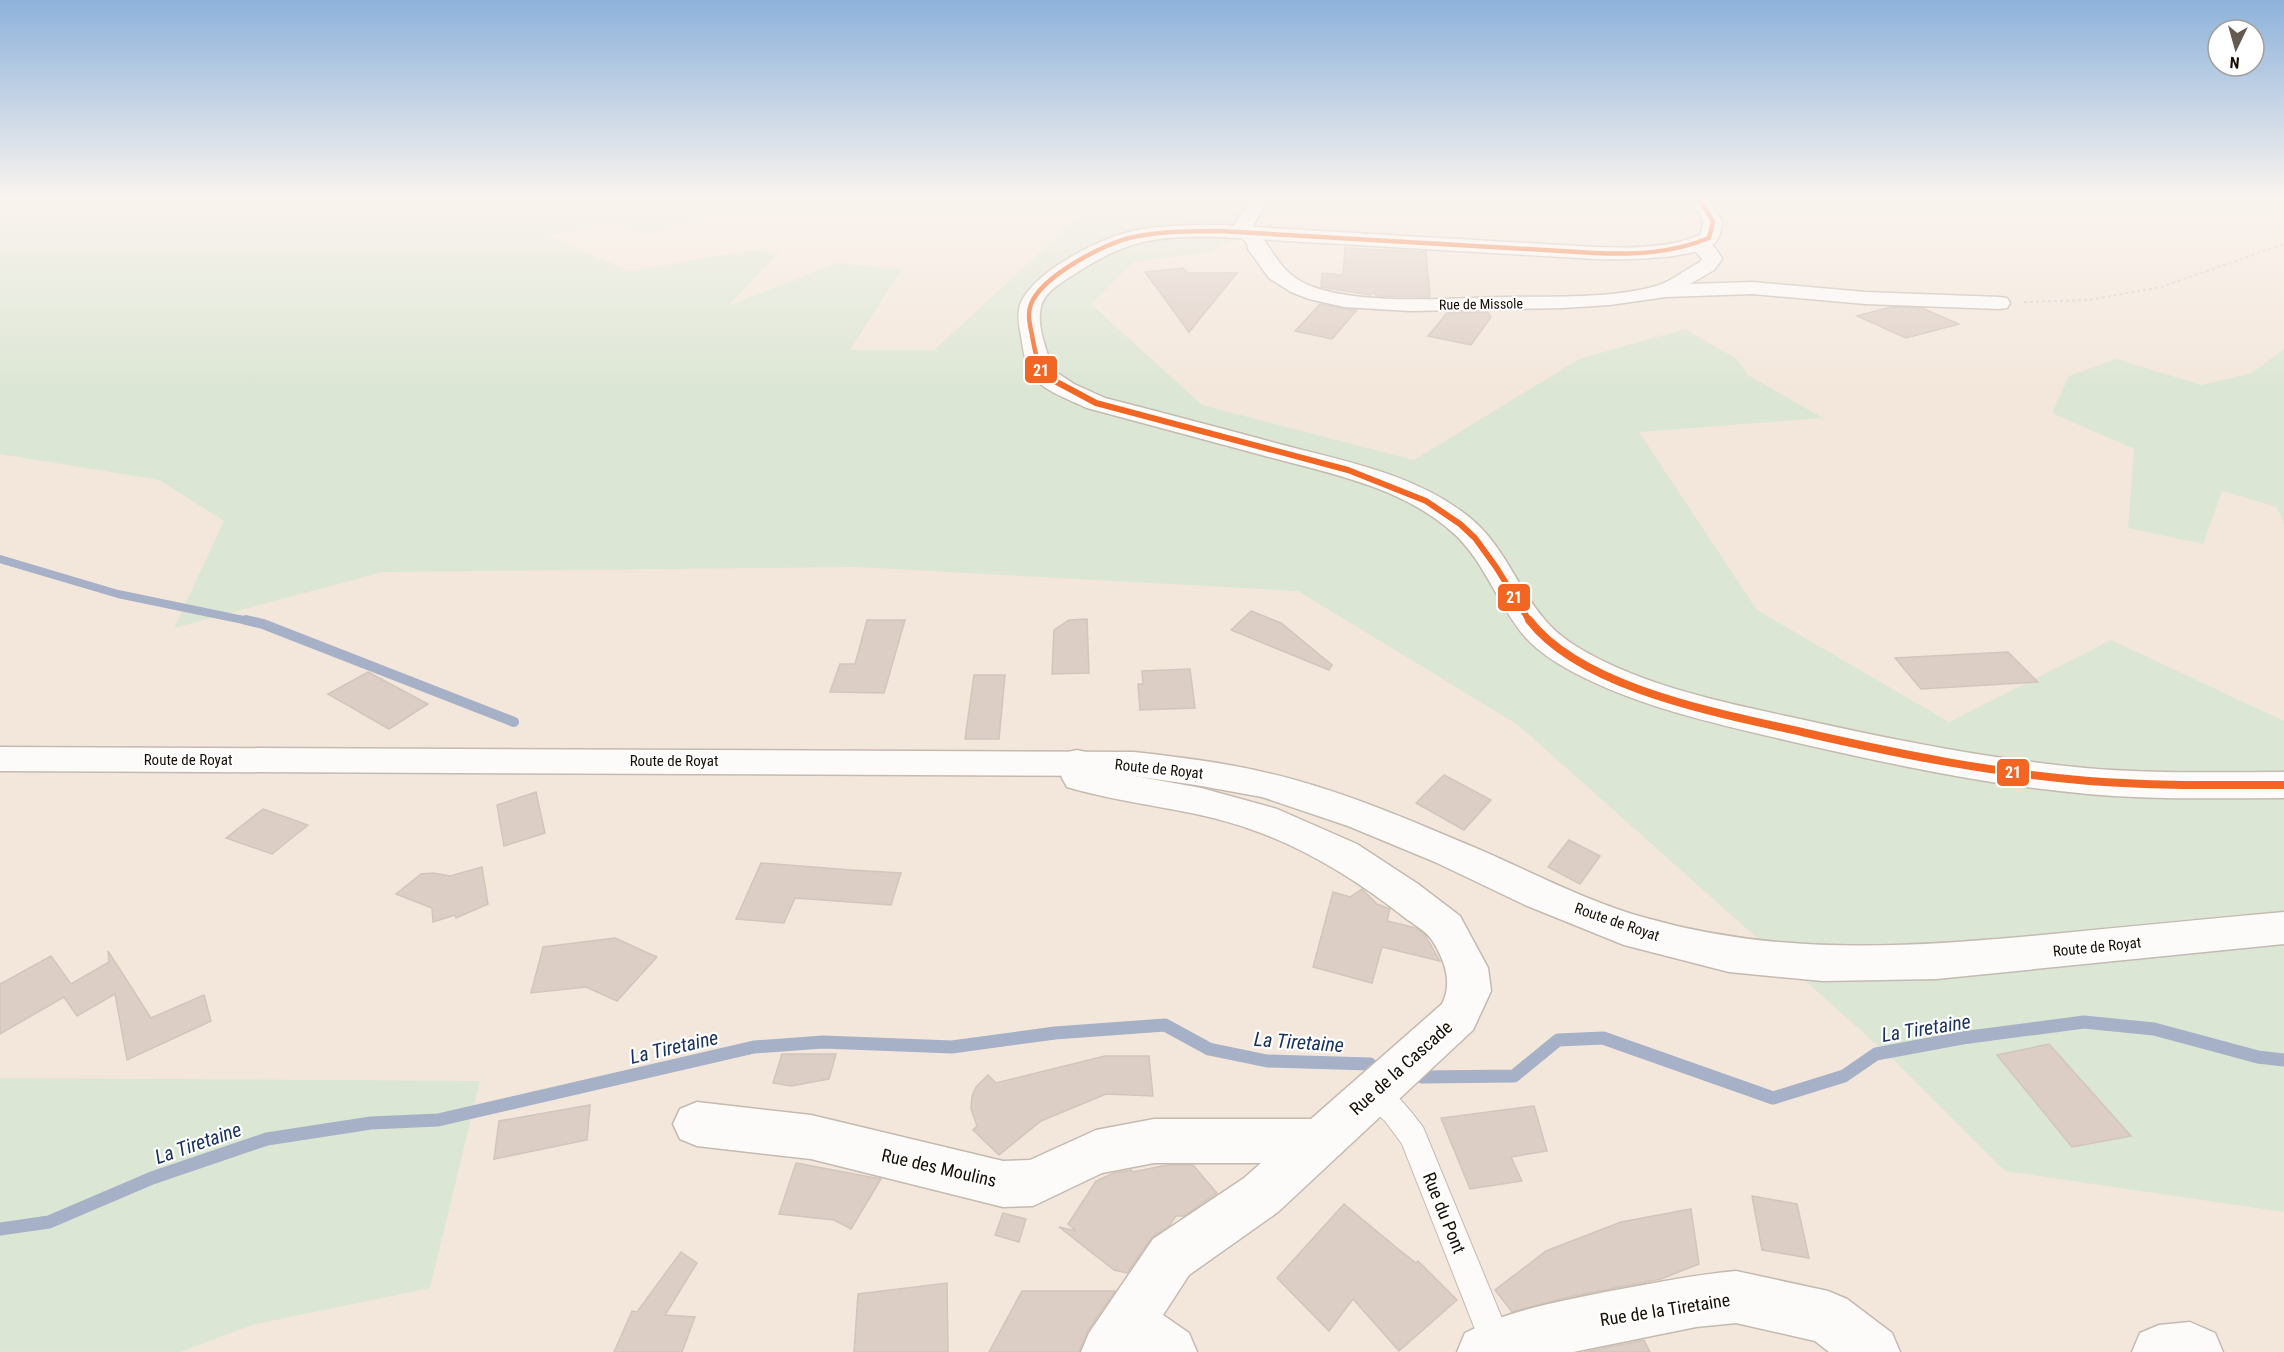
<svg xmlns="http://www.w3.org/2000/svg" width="2284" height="1352" viewBox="0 0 2284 1352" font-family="'Roboto Condensed',sans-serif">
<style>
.green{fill:#dce6d4}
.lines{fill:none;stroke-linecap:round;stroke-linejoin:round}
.stream-far2{stroke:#a6b0c7;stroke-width:8}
.stream-far1{stroke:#a6b0c7;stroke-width:10}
.stream{stroke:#a6b0c7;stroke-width:13}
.building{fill:#ddcec5;stroke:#d1c5bd;stroke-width:1.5}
.lane-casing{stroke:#c4bab0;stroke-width:2}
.street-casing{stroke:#c4bab0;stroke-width:3}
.secondary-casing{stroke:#c4bab0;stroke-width:3}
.path{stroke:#d4d0cc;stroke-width:2;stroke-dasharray:3 3;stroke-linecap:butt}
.lane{fill:#fdfbfa;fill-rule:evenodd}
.street{fill:#fdfbfa;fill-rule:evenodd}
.secondary{fill:#fdfbfa;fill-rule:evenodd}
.bus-1-far2-casing{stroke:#fff;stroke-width:8}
.bus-1-far1-casing{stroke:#fff;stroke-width:10}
.bus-1-casing{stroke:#fff;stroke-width:13}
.bus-1-far2{stroke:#f26522;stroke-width:4.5}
.bus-1-far1{stroke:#f26522;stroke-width:6}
.bus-1{stroke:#f26522;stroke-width:8}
.labels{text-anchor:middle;stroke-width:4.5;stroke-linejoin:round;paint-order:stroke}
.far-street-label{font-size:14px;fill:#170e05;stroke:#fff}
.street-label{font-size:15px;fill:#170e05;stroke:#fff}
.near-street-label{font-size:18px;fill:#170e05;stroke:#fff}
.near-water-label{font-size:20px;font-style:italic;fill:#1a3262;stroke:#fff}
.line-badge{stroke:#fff;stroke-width:2}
.badge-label{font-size:16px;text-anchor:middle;font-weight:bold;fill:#fff}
</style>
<rect width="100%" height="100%" fill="#f3e7db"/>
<g class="green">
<polygon points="0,199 731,199 747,206 650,233 604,223 547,236 630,271 751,250 779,252 728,306 837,263 902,269 850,350 934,350 1098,199 1279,199 1244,233 1211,252 1134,262 1091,304 1202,405 1414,460 1579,359 1685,329 1737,359 1748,375 1823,418 1639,432 1757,610 1949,722 2111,640 2284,721 2284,1212 2005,1171 1894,1060 1518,725 1298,591 857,567 383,572 174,628 224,521 159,480 0,454"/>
<polygon points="2284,349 2284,525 2277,507 2222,491 2203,544 2128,528 2134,449 2052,413 2069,376 2116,359 2202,385 2252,373"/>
<polygon points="0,1078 480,1081 430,1288 252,1325 180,1352 0,1352"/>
</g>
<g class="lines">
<polyline class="stream-far2" points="0,559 118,594 253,622"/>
<polyline class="stream-far1" points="246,620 263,624 514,722"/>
<g class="stream">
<polyline points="1422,1077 1514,1076 1558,1040 1603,1038 1773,1098 1844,1076 1876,1054 1962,1038 2084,1022 2154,1029 2258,1057 2284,1060"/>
<polyline points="0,1229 49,1222 152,1178 267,1139 371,1123 438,1120 754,1047 823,1042 952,1047 1055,1033 1165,1025 1209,1049 1267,1061 1370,1064"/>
</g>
</g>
<g class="building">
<polygon points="1345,248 1426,252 1430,297 1376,296 1374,292 1371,295 1321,287 1322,273 1343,275"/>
<polygon points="1183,268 1188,273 1237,273 1189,332 1145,272"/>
<polygon points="1320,304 1344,309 1357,310 1332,339 1295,331"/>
<polygon points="1891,307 1922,308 1959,324 1906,338 1857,316"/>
<polygon points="1488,312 1491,317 1471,345 1428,336 1447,313"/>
<polygon points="1251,611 1281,623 1332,665 1329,670 1231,630"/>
<polygon points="1087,619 1089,673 1052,674 1054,630 1069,620"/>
<polygon points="867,620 905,620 884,693 830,692 840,664 855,664"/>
<polygon points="2008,652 2038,682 1921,689 1895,658"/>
<polygon points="1190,669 1195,708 1140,710 1138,684 1143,684 1142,671"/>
<polygon points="368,672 428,704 389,729 328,694"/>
<polygon points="974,675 1005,675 999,739 965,739"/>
<polygon points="1444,775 1491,800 1464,830 1416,803"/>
<polygon points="536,792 545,833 504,846 497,805"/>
<polygon points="263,809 308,825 272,854 226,838"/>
<polygon points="1569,840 1600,856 1580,884 1548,867"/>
<polygon points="761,863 851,870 901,873 891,905 795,898 784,923 736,919"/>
<polygon points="482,867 488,904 456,918 455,915 433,922 432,908 396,894 421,874 433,873 450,876"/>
<polygon points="1362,889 1377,904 1390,909 1387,921 1416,928 1425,935 1440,961 1382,947 1372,983 1313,967 1333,892 1350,897"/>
<polygon points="615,938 657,957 617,1001 586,987 531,993 543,947"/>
<polygon points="108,951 151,1018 204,995 211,1021 127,1060 115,994 77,1016 64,997 0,1034 0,984 51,956 71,984 109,962"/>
<polygon points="2049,1044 2131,1136 2072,1147 1997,1055"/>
<polygon points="782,1054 836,1054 829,1079 791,1086 773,1083"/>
<polygon points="1105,1056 1149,1056 1153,1096 1106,1094 1041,1121 999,1155 973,1130 977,1126 971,1109 972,1096 976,1087 988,1075 996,1083"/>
<polygon points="590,1105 587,1140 494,1159 499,1121"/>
<polygon points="1534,1106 1547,1151 1511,1157 1522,1181 1470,1189 1441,1118"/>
<polygon points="796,1163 881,1179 851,1229 834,1220 779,1214"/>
<polygon points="1167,1165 1193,1165 1217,1193 1184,1216 1176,1216 1169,1226 1152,1237 1127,1273 1114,1270 1059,1227 1076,1231 1068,1224 1096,1181 1114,1173 1131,1170 1133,1172"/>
<polygon points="1752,1196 1797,1204 1809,1258 1762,1250"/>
<polygon points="1344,1204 1397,1248 1416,1263 1418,1261 1457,1300 1399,1351 1353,1299 1329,1331 1277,1278"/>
<polygon points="1691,1209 1699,1264 1661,1279 1569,1297 1512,1312 1495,1290 1546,1251 1621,1222"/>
<polygon points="1003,1213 1026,1219 1019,1242 995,1235"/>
<polygon points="681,1252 697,1263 665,1315 695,1317 682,1352 614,1352 632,1311 637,1312"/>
<polygon points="947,1283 948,1352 854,1352 858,1294"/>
<polygon points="1022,1291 1115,1291 1087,1332 1079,1352 989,1352"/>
<polygon points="1644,1340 1650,1352 1584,1352"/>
</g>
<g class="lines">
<defs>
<path id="lane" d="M1373 1081C1395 1089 1409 1109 1423 1127L1513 1345 1510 1352H1484L1402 1144 1385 1121 1363 1102 1359 1093 1363 1084Z"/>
<g id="street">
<path d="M1250 199H1268L1252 228C1275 247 1275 270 1308 285 1358 306 1451 298 1507 297 1554 296 1611 299 1656 286 1671 282 1686 269 1700 262L1702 259 1688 243 1691 239C1707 235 1715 246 1722 259L1714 270 1690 284 1752 282 1865 292 1999 297 2007 298 2010 303 2007 308 1999 309 1865 304 1752 294 1666 297 1610 305 1563 308 1410 311 1344 307 1309 299 1291 292 1269 278 1248 249 1247 243 1232 229Z"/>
<path d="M1077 750 1090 753 1096 769 1201 788 1277 809 1357 844 1418 884 1460 916 1488 968 1491 991 1473 1030 1278 1212 1189 1275 1163 1315 1189 1333 1197 1352H1081L1089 1333 1153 1239 1244 1178 1261 1163H1154L1102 1173 1033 1206 1003 1207 811 1159 697 1146 680 1139 673 1124 680 1109 697 1102 811 1115 1003 1161 1030 1160 1096 1130 1154 1119H1311L1442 1004C1453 982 1445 961 1432 940 1426 931 1413 924 1404 917 1358 881 1306 848 1250 829 1191 808 1127 805 1067 787L1062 778 1059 762 1064 753Z"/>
<path d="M1736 1271 1828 1291 1847 1299 1892 1333 1900 1352H1829L1815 1341 1736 1323 1696 1327 1573 1352H1457L1465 1333C1509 1310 1557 1302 1605 1292 1649 1284 1692 1275 1736 1271Z"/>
<polygon points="2190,1322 2215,1333 2223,1352 2132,1352 2140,1333 2159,1325"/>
</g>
<g id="secondary">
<path d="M1691 199H1709L1722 222C1721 227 1721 235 1717 240 1703 260 1619 260 1595 259L1220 237C1155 236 1128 239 1073 275 1061 283 1044 292 1041 307 1036 326 1047 351 1053 370L1074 384 1105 398C1163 413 1221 428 1279 444 1344 461 1416 474 1469 517 1504 545 1517 588 1545 620 1559 637 1578 648 1597 658 1660 690 1731 704 1800 719 1894 740 1988 759 2085 768 2151 774 2218 772 2284 772V798C2218 798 2153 800 2088 794 1985 785 1885 763 1785 740 1713 723 1639 707 1573 672 1556 663 1539 652 1526 638 1497 605 1485 560 1451 531 1399 485 1323 472 1258 454 1201 439 1144 423 1087 408 1070 400 1044 391 1032 376 1025 366 1023 348 1021 336 1019 326 1017 315 1020 305 1032 272 1100 238 1133 231 1162 225 1191 225 1220 225L1595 247C1631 248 1666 249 1700 235L1704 222Z"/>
<path d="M0 747 1134 752C1177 757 1221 762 1263 772 1328 786 1398 815 1459 841 1521 866 1581 900 1646 918 1783 957 1913 947 2053 934 2130 926 2207 919 2284 912V944L1936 979 1823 981 1729 972 1624 945 1525 905 1435 862 1348 826 1262 797 1196 785 1134 776 0 771Z"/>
</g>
</defs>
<use href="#lane" class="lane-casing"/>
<use href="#street" class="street-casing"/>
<use href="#secondary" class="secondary-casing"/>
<polyline class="path" points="2024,302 2089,300 2161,287 2284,244"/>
<use href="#lane" class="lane"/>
<use href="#street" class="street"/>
<use href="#secondary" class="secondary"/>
<defs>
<path id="bus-1-far2" d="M1055 382C1037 370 1036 356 1032 335 1030 325 1027 314 1031 304 1042 276 1105 243 1133 237 1162 231 1191 231 1220 231L1595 253C1635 255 1672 253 1709 238L1713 222 1700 199"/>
<polyline id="bus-1-far1" points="1053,380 1096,403 1348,470 1426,501 1460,524 1475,538 1496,567 1530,622"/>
<path id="bus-1" d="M1529 620C1583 690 1724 714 1806 733 1899 754 1993 773 2089 781 2154 786 2219 785 2284 785"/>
</defs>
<use href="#bus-1-far2" class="bus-1-far2-casing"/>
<use href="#bus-1-far1" class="bus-1-far1-casing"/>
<use href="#bus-1" class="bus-1-casing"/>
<use href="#bus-1-far2" class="bus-1-far2"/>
<use href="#bus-1-far1" class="bus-1-far1"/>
<use href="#bus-1" class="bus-1"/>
</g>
<linearGradient id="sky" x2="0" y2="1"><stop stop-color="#8db2db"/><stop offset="0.51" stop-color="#faf4ef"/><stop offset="1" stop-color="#faf4ef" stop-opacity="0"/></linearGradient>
<rect width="2284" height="388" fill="url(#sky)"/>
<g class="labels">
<g class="far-street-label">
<text transform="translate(1481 304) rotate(-1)" y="5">Rue de Missole</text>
</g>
<g class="street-label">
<text x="188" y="765">Route de Royat</text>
<text x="674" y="766">Route de Royat</text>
<text transform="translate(1159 769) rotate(6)" y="5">Route de Royat</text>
<text transform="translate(1617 922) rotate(19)" y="5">Route de Royat</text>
<text transform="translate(2097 947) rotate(-6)" y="5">Route de Royat</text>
</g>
<g class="near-street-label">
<text transform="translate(1401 1068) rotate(-42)" y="6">Rue de la Cascade</text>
<text transform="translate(939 1168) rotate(13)" y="6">Rue des Moulins</text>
<text transform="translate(1444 1213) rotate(68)" y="6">Rue du Pont</text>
<text transform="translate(1665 1310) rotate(-9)" y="6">Rue de la Tiretaine</text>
</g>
<g class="near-water-label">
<text transform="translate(1926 1028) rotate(-9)" y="7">La Tiretaine</text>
<text transform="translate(1299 1042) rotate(4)" y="7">La Tiretaine</text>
<text transform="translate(674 1047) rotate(-13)" y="7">La Tiretaine</text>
<text transform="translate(198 1143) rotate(-19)" y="7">La Tiretaine</text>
</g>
</g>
<g class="line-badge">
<rect x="1024" y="355" width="34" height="29" rx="6" fill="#f26522"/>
<rect x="1497" y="583" width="34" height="29" rx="6" fill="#f26522"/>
<rect x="1996" y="758" width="34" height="29" rx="6" fill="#f26522"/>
</g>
<g class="badge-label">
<text x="1041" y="376">21</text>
<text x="1514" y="603">21</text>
<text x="2013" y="778">21</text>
</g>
<g transform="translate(2236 48) rotate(185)"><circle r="28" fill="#ffffff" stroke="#a29f9b" stroke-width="1.5"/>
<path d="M0-4.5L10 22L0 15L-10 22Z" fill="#645a50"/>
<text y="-9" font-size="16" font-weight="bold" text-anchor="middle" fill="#170e05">N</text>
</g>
</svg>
